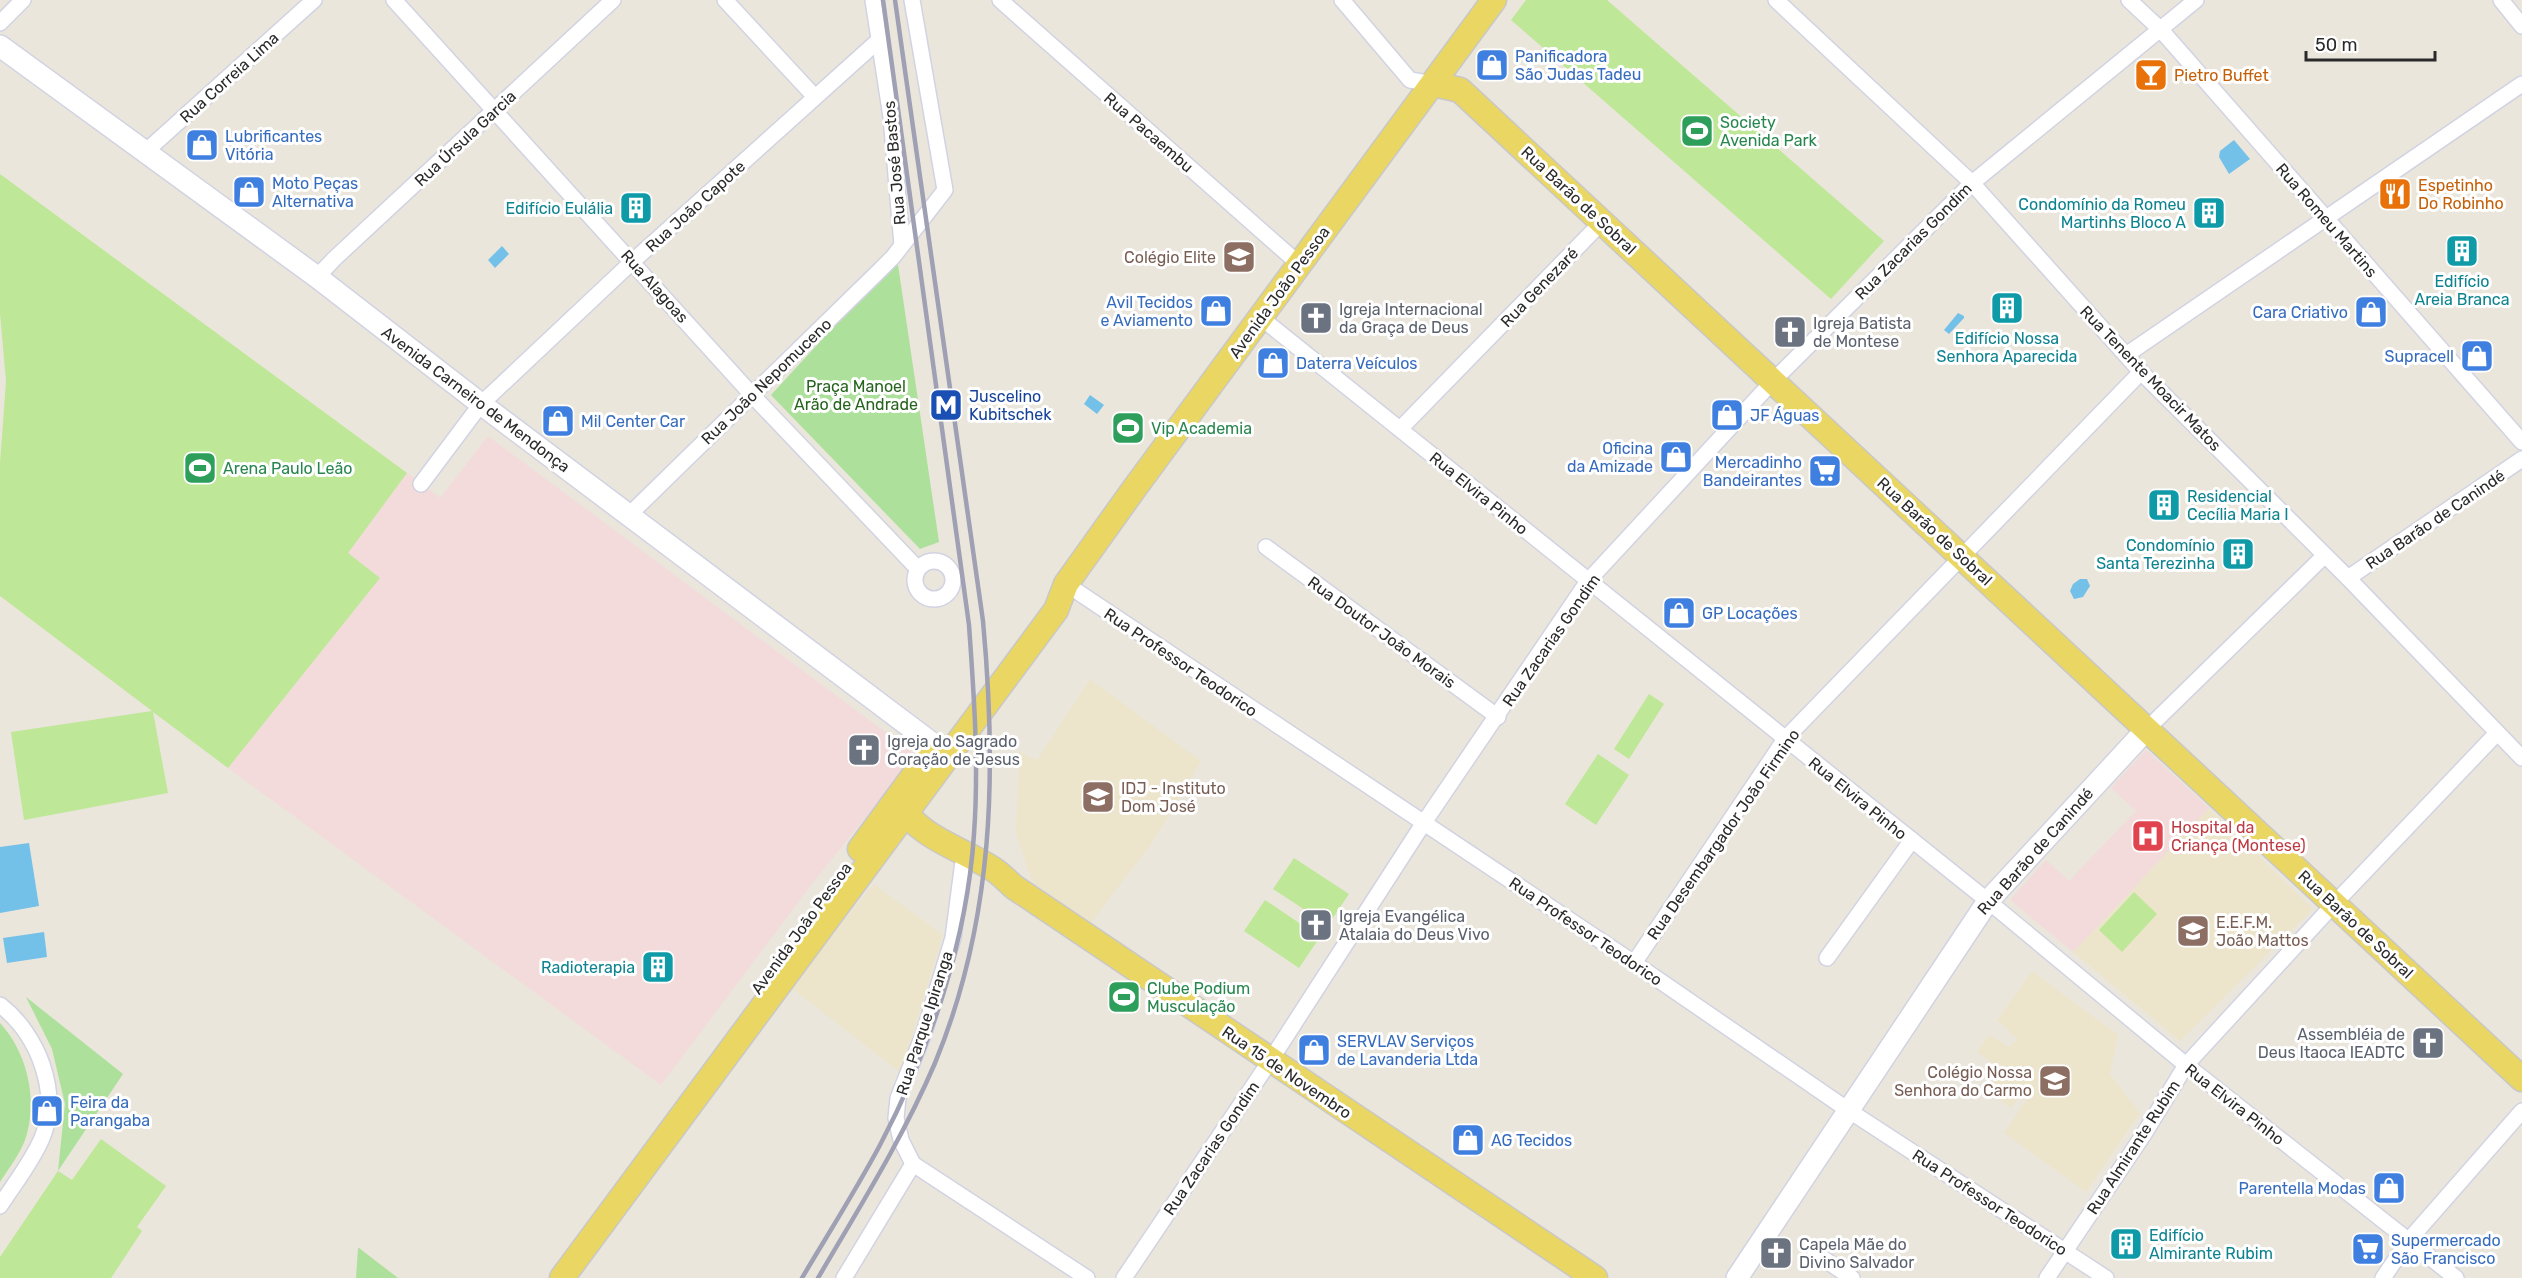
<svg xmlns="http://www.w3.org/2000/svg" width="2522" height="1278" viewBox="0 0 2522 1278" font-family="Rubik,sans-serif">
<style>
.education{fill:#ece5cc}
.medical{fill:#f2dbda}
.green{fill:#ace09b}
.pitch{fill:#bee797}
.water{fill:#73c0e9}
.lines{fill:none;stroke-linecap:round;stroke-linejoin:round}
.minor-casing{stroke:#d2d3e2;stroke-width:18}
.secondary-casing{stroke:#d2d3e2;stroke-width:24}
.primary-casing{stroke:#c8c8c8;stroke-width:27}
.minor{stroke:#fff;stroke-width:15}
.secondary{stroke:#fff;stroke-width:21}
.primary{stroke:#ead662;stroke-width:24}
.rail{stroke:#9fa0b3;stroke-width:4.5}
.labels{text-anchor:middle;stroke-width:6;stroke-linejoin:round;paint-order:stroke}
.shop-label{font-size:16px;fill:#366cbe;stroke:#fff;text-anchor:start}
.food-label{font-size:16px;fill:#c56008;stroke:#fff;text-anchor:start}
.street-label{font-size:16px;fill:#2a2a2a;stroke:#fff}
.leisure-label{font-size:16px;fill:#27864d;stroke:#fff;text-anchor:start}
.culture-label{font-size:16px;fill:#0d838f;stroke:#fff;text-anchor:end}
.education-label{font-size:16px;fill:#785e54;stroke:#fff;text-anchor:end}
.worship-label{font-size:16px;fill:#5b616d;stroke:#fff;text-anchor:start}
.park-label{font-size:16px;fill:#26641d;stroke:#fff}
.transit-label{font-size:16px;fill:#164399;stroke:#fff;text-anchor:start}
.health-label{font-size:16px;fill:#be3a42;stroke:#fff;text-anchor:start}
</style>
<rect width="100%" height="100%" fill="#ebe6dc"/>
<g class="education">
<polygon points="1090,679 1201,761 1152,843 1090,924 1032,881 1016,834 1019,752 1037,760"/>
<polygon points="2209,808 2313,909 2180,1041 2073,952"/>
<polygon points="874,884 943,935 901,1073 790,987"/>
<polygon points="2032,971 2118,1035 2110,1074 2140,1113 2086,1192 2004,1133 2031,1093 2025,1088 2012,1108 1987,1092 2002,1070 1977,1052 1989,1035 2010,1047 2017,1039 1997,1020"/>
</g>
<g class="medical">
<polygon points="488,436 916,755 814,881 661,1085 228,768 380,578 347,554 407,473 440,498"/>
<polygon points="2146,750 2209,808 2073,952 2010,900 2046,860 2069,881 2136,811 2111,788"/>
</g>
<g class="green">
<polygon points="897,258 939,542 920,549 771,395"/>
<polygon points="26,997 123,1074 58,1171 65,1104 52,1049"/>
<path d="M0 1023C27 1052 38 1099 26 1137 21 1153 9 1168 0 1182Z"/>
<polygon points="358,1248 359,1248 398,1278 356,1278"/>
</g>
<g class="pitch">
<polygon points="1526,0 1607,0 1884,241 1831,299 1511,20"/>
<polygon points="0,174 407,473 348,553 380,578 228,768 153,712 168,793 24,820 11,732 152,711 0,596 0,463 6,381 0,313"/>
<polygon points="1649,694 1664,704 1629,759 1614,749"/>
<polygon points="1598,754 1629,775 1596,825 1565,804"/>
<polygon points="1294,858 1349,894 1328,925 1273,889"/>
<polygon points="2134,892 2157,914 2122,952 2099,930"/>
<polygon points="1265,900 1320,937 1299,968 1244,931"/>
<polygon points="101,1139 166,1186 137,1227 142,1231 111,1278 0,1278 0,1257 58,1171 72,1180"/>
</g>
<g class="water">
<polygon points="2234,140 2250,159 2229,174 2219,157 2220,151"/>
<polygon points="502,246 509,254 495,268 488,260"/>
<polygon points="1958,313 1964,316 1964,318 1949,334 1944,330"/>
<polygon points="1090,395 1104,405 1097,414 1084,404"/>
<polygon points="2080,579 2087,579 2090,586 2083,597 2074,599 2070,591 2073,584"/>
<polygon points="29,843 39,906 0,913 0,847"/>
<polygon points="44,932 47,957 7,963 3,938"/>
</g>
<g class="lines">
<defs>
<g id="minor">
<polyline points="394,0 753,396 918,569"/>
<polyline points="725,0 815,97"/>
<polyline points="873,0 891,117 902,245"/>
<polyline points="1000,0 1299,264"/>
<polyline points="1342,0 1410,80 1434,84"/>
<polyline points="1776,0 1972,183 2141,372 2348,578 2522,758"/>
<polyline points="2129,0 2161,30 2522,442"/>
<polyline points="2501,0 2522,26"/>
<polyline points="0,23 23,0"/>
<polyline points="144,153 314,0"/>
<polyline points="317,277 334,259 613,0"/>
<polyline points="1260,317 1988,901 2186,1065 2456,1278"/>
<polyline points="2126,355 2522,84"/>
<polyline points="1400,429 1602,222"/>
<polyline points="421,484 481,404 633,261 879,40"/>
<polyline points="629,515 878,272 893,257 945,190 912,0"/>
<polyline points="1266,547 1498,717"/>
<circle cx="934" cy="580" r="19"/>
<polyline points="2348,578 2522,459"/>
<polyline points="1066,584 1634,963 1848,1110 2106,1278"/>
<polyline points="2147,729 2324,556"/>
<polyline points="964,854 953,938 924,1033 898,1098 896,1118 901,1140 913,1164 1087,1278"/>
<polyline points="1827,958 1912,840"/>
<polyline points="1634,963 1785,739 2141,372"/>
<path d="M0 1005C38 1034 61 1093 42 1138 32 1162 14 1184 0 1206"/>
<polyline points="1815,1253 1852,1278"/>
<polyline points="844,1278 913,1164"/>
<polyline points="1124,1278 1270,1061 1423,824 1588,581 1774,380 1972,183 2196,0"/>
<polyline points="2047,1278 2144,1134 2186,1065 2334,904 2497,733"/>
<polyline points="2383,1278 2409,1240 2522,1111"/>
</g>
<g id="secondary">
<polyline points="0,46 317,277 481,404 949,756"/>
<polyline points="1737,1278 1988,901 2147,729"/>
</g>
<g id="primary">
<polyline points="1434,84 1460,90 2522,1079"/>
<path d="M898 802C920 839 959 847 993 869 1001 874 1007 881 1014 887L1595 1278"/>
<polyline points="860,849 928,756"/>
<polyline points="562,1278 1056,610 1066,584 1134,489 1494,0"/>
</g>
</defs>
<use href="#minor" class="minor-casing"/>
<use href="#secondary" class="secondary-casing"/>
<use href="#primary" class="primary-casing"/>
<use href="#minor" class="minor"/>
<use href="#secondary" class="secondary"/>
<use href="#primary" class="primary"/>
<g class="rail">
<path d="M802 1278C828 1234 856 1190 880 1145 930 1050 967 941 974 834 979 764 974 695 969 625L883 0"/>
<path d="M818 1278C859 1208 903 1138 935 1063 994 920 997 773 983 621L895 0"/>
</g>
</g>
<defs>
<symbol id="shop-square" viewBox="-11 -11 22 22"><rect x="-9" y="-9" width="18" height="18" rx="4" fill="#3f7fe0" stroke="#fff"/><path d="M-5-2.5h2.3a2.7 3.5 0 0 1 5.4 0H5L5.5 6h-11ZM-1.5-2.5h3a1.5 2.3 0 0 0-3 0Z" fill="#fff"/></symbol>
<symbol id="bar-square" viewBox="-11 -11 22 22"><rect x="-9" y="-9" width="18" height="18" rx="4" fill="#e8710a" stroke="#fff"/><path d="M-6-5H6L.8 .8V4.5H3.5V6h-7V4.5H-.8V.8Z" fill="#fff"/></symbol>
<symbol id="stadium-square" viewBox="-11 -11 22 22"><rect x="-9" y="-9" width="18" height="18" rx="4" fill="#2e9e5b" stroke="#fff"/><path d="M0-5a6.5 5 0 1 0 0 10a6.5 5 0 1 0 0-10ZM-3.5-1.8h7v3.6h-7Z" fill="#fff"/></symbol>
<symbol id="restaurant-square" viewBox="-11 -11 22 22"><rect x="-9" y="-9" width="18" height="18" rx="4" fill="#e8710a" stroke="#fff"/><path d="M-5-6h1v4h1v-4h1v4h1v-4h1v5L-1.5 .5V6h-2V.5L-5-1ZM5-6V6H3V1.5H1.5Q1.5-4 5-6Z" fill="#fff"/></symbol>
<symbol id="building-square" viewBox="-11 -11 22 22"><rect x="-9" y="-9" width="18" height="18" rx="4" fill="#0f9aa8" stroke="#fff"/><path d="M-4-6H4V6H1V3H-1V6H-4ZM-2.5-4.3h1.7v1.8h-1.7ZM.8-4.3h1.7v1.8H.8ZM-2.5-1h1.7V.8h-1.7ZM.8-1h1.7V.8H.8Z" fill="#fff"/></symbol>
<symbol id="school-square" viewBox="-11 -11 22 22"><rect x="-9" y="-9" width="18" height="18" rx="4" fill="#8d6e63" stroke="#fff"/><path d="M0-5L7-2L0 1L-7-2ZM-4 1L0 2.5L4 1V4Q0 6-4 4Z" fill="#fff"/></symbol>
<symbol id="church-square" viewBox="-11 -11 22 22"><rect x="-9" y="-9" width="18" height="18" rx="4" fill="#6b7280" stroke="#fff"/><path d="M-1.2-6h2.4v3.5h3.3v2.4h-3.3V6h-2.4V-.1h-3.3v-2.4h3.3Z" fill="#fff"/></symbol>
<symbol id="metro-square" viewBox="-11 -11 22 22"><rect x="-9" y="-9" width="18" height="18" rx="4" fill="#1a4fb4" stroke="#fff"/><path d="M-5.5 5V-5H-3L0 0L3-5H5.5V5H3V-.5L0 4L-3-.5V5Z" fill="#fff"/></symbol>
<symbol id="supermarket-square" viewBox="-11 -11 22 22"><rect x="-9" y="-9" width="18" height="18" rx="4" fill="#3f7fe0" stroke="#fff"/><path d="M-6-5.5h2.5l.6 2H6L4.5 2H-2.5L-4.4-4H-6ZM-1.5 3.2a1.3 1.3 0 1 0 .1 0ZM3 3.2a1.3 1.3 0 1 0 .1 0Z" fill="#fff"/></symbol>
<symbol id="university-square" viewBox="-11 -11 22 22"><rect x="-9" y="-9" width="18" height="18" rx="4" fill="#8d6e63" stroke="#fff"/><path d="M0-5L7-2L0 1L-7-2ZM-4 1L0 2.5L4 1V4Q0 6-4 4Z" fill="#fff"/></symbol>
<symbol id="hospital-square" viewBox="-11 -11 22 22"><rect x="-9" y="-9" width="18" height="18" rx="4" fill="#e0444e" stroke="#fff"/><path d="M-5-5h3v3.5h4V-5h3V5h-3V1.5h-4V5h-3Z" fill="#fff"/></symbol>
</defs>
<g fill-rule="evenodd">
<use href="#shop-square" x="1473" y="46" width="38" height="38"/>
<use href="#bar-square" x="2132" y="56" width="38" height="38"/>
<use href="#stadium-square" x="1678" y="112" width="38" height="38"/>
<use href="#shop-square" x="183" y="126" width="38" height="38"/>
<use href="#shop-square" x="230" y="173" width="38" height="38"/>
<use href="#restaurant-square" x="2376" y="175" width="38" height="38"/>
<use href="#building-square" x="617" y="189" width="38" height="38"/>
<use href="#building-square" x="2190" y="194" width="38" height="38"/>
<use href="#building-square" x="2443" y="232" width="38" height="38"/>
<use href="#school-square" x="1220" y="238" width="38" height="38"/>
<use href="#building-square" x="1988" y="289" width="38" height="38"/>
<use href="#shop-square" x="1197" y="292" width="38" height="38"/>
<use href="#shop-square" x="2352" y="293" width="38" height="38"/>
<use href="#church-square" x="1297" y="299" width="38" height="38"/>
<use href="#church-square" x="1771" y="313" width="38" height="38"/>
<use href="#shop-square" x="2458" y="337" width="38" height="38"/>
<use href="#shop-square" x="1254" y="344" width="38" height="38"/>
<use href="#metro-square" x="927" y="386" width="38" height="38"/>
<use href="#shop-square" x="1708" y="396" width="38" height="38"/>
<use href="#shop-square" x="539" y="402" width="38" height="38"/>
<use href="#stadium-square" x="1109" y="409" width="38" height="38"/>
<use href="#shop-square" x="1657" y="438" width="38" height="38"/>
<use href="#stadium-square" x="181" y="449" width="38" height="38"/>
<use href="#supermarket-square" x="1806" y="452" width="38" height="38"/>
<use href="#building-square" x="2145" y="486" width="38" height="38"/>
<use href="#building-square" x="2219" y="535" width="38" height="38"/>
<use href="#shop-square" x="1660" y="594" width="38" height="38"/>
<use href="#church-square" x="845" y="731" width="38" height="38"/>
<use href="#university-square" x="1079" y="778" width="38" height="38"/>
<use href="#hospital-square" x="2129" y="817" width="38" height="38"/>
<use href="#church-square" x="1297" y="906" width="38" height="38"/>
<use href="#school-square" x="2174" y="912" width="38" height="38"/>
<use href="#building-square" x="639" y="948" width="38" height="38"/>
<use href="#stadium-square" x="1105" y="978" width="38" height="38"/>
<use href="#church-square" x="2409" y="1024" width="38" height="38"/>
<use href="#shop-square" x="1295" y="1031" width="38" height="38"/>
<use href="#school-square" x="2036" y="1062" width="38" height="38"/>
<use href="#shop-square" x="28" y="1092" width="38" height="38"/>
<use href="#shop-square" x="1449" y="1121" width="38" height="38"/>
<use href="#shop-square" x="2370" y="1169" width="38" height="38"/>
<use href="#building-square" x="2107" y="1225" width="38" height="38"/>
<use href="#supermarket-square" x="2349" y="1230" width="38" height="38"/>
<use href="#church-square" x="1757" y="1234" width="38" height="38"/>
</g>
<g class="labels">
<g class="shop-label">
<text x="1515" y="62">Panificadora<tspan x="1515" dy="18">São Judas Tadeu</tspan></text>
<text x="225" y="142">Lubrificantes<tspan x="225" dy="18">Vitória</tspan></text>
<text x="272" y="189">Moto Peças<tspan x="272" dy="18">Alternativa</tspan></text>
<text x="1193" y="308" text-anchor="end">Avil Tecidos<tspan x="1193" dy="18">e Aviamento</tspan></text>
<text x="2348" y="318" text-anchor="end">Cara Criativo</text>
<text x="2454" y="362" text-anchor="end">Supracell</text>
<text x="1296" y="369">Daterra Veículos</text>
<text x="1750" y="421">JF Águas</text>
<text x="581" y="427">Mil Center Car</text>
<text x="1653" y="454" text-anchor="end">Oficina<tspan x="1653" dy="18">da Amizade</tspan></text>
<text x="1802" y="468" text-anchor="end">Mercadinho<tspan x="1802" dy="18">Bandeirantes</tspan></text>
<text x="1702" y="619">GP Locações</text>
<text x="1337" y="1047">SERVLAV Serviços<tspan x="1337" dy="18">de Lavanderia Ltda</tspan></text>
<text x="70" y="1108">Feira da<tspan x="70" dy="18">Parangaba</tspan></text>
<text x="1491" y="1146">AG Tecidos</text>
<text x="2366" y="1194" text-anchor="end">Parentella Modas</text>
<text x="2391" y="1246">Supermercado<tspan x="2391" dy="18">São Francisco</tspan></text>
</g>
<g class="food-label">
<text x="2174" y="81">Pietro Buffet</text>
<text x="2418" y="191">Espetinho<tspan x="2418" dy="18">Do Robinho</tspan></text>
</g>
<g class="street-label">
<text transform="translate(229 77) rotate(-42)" y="6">Rua Correia Lima</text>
<text transform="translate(1149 132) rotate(41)" y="6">Rua Pacaembu</text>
<text transform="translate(465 138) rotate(-43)" y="6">Rua Úrsula Garcia</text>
<text transform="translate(894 163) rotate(-95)" y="6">Rua José Bastos</text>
<text transform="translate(1579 200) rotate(43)" y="6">Rua Barão de Sobral</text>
<text transform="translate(695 206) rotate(-42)" y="6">Rua João Capote</text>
<text transform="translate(2327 220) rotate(49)" y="6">Rua Romeu Martins</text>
<text transform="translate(1913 241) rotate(-45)" y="6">Rua Zacarias Gondim</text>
<text transform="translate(655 286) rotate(48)" y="6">Rua Alagoas</text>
<text transform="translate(1539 287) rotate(-46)" y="6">Rua Genezaré</text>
<text transform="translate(1279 292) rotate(-54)" y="6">Avenida João Pessoa</text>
<text transform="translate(2151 378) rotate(46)" y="6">Rua Tenente Moacir Matos</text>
<text transform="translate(766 381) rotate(-44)" y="6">Rua João Nepomuceno</text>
<text transform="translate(476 399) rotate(37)" y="6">Avenida Carneiro de Mendonça</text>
<text transform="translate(1479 493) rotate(39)" y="6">Rua Elvira Pinho</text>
<text transform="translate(2435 519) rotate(-34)" y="6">Rua Barão de Canindé</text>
<text transform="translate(1935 531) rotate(43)" y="6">Rua Barão de Sobral</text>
<text transform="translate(1382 632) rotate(36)" y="6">Rua Doutor João Morais</text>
<text transform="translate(1551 640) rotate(-55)" y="6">Rua Zacarias Gondim</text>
<text transform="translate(1181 662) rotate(34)" y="6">Rua Professor Teodorico</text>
<text transform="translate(1858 798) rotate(39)" y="6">Rua Elvira Pinho</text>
<text transform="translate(1723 834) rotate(-55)" y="6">Rua Desembargador João Firmino</text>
<text transform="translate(2035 851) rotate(-48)" y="6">Rua Barão de Canindé</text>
<text transform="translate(2356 924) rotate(43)" y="6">Rua Barão de Sobral</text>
<text transform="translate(801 928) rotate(-54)" y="6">Avenida João Pessoa</text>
<text transform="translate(1586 931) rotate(34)" y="6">Rua Professor Teodorico</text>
<text transform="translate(924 1023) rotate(-72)" y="6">Rua Parque Ipiranga</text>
<text transform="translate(1287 1072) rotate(34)" y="6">Rua 15 de Novembro</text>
<text transform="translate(2235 1104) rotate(38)" y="6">Rua Elvira Pinho</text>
<text transform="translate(2133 1147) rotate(-57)" y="6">Rua Almirante Rubim</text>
<text transform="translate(1211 1148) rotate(-56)" y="6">Rua Zacarias Gondim</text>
<text transform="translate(1990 1202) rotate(33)" y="6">Rua Professor Teodorico</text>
</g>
<g class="leisure-label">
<text x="1720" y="128">Society<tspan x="1720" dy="18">Avenida Park</tspan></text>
<text x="1151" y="434">Vip Academia</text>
<text x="223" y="474">Arena Paulo Leão</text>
<text x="1147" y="994">Clube Podium<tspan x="1147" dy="18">Musculação</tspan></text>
</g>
<g class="culture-label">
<text x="2186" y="210">Condomínio da Romeu<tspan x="2186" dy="18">Martinhs Bloco A</tspan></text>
<text x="613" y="214">Edifício Eulália</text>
<text x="2462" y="287" text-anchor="middle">Edifício<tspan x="2462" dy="18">Areia Branca</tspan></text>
<text x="2007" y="344" text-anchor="middle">Edifício Nossa<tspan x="2007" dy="18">Senhora Aparecida</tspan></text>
<text x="2187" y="502" text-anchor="start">Residencial<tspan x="2187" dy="18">Cecília Maria I</tspan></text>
<text x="2215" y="551">Condomínio<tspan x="2215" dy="18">Santa Terezinha</tspan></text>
<text x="635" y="973">Radioterapia</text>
<text x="2149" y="1241" text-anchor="start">Edifício<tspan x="2149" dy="18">Almirante Rubim</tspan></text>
</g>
<g class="education-label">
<text x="1216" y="263">Colégio Elite</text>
<text x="1121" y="794" text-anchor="start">IDJ - Instituto<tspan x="1121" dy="18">Dom José</tspan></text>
<text x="2216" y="928" text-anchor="start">E.E.F.M.<tspan x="2216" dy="18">João Mattos</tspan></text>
<text x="2032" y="1078">Colégio Nossa<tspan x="2032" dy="18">Senhora do Carmo</tspan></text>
</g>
<g class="worship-label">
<text x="1339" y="315">Igreja Internacional<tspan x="1339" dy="18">da Graça de Deus</tspan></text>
<text x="1813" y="329">Igreja Batista<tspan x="1813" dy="18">de Montese</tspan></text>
<text x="887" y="747">Igreja do Sagrado<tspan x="887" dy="18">Coração de Jesus</tspan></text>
<text x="1339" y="922">Igreja Evangélica<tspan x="1339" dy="18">Atalaia do Deus Vivo</tspan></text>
<text x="2405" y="1040" text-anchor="end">Assembléia de<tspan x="2405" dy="18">Deus Itaoca IEADTC</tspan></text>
<text x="1799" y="1250">Capela Mãe do<tspan x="1799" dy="18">Divino Salvador</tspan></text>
</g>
<g class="park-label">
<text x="856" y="392">Praça Manoel<tspan x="856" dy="18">Arão de Andrade</tspan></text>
</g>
<g class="transit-label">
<text x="969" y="402">Juscelino<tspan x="969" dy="18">Kubitschek</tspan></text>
</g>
<g class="health-label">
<text x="2171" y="833">Hospital da<tspan x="2171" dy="18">Criança (Montese)</tspan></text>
</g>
</g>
<path d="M2306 51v9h129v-9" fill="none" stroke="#2a2a2a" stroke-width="3"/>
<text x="2315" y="51" font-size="18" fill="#2a2a2a" stroke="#ffffff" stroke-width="4.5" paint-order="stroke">50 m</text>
</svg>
